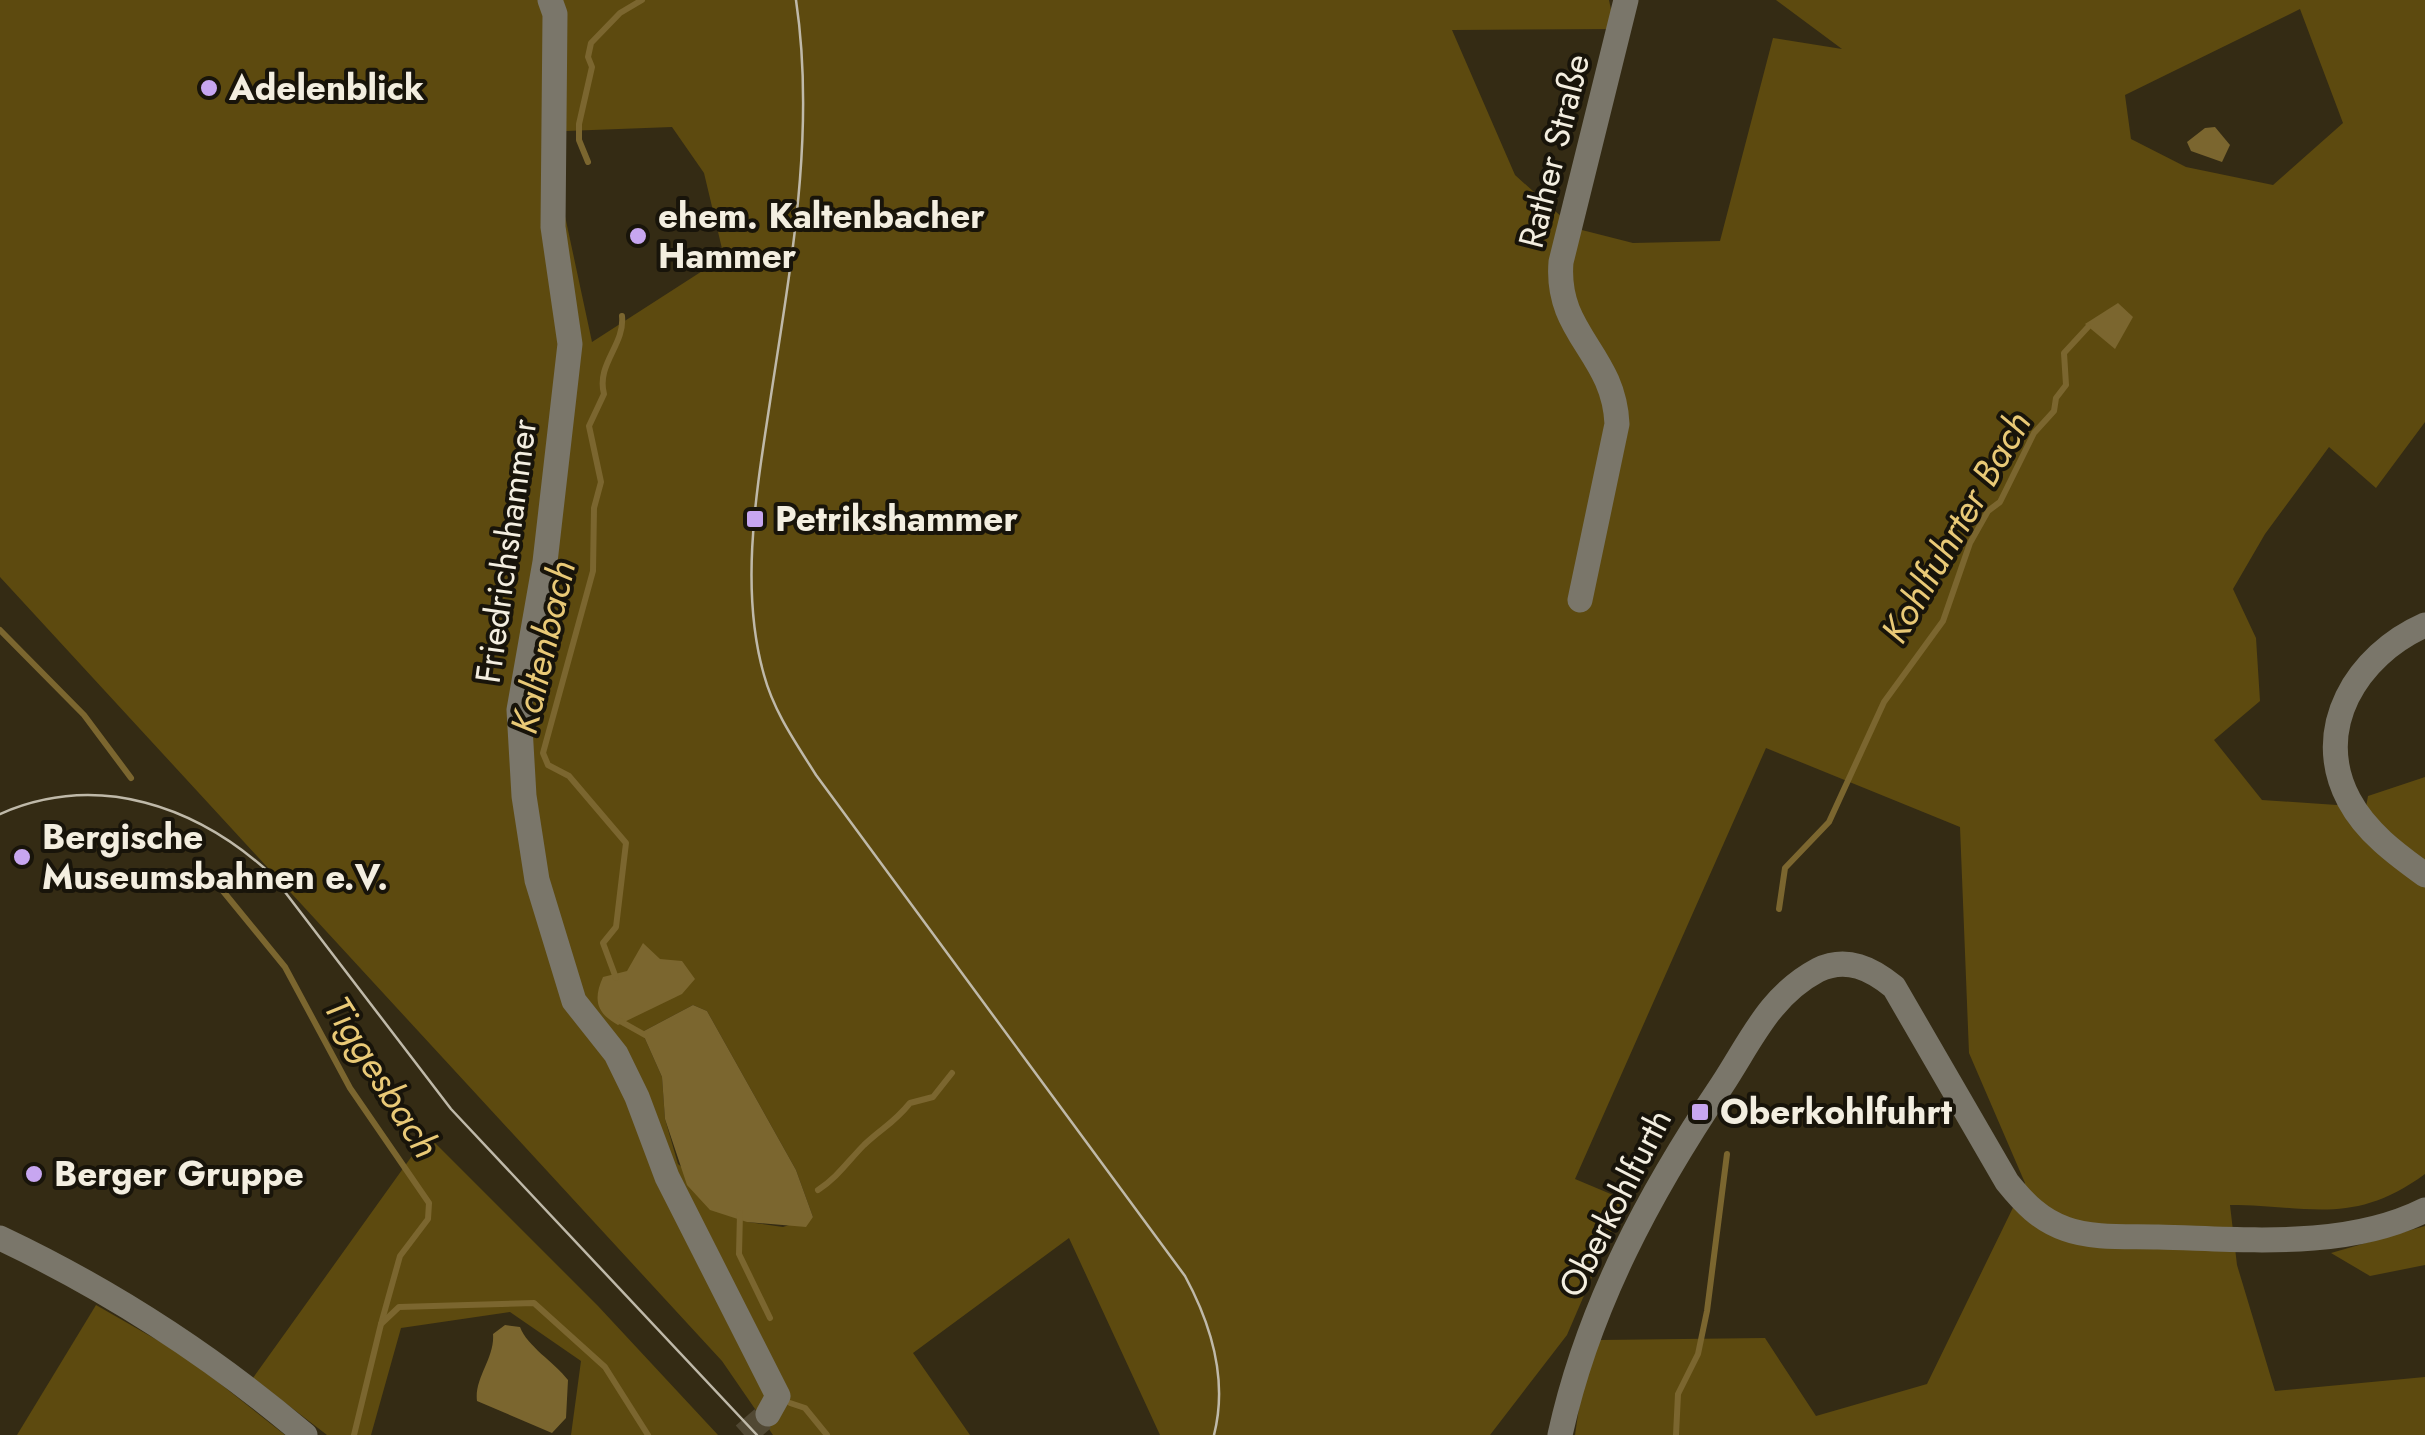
<svg xmlns="http://www.w3.org/2000/svg" width="2425" height="1435" viewBox="0 0 2425 1435" font-family="Jost,sans-serif">
<style>
.green{fill:#5d4a0f;fill-rule:evenodd}
.water{fill:#7b662f}
.lines{fill:none;stroke-linecap:round;stroke-linejoin:round}
.stream{stroke:#7b662f;stroke-width:6}
.minor-tunnel{stroke:#514833;stroke-width:25;stroke-dasharray:25 12;stroke-linecap:butt}
.minor{stroke:#7a766a;stroke-width:25}
.tram{stroke:#bfb9a9;stroke-width:2.5}
.poi-dot{fill:#c7a6f0;stroke:#18140a;stroke-width:4}
.labels{text-anchor:middle;stroke-width:8;stroke-linejoin:round;paint-order:stroke}
.poi-label{font-size:35px;font-weight:bold;fill:#f3eee0;stroke:#18140a;text-anchor:start}
.street-label{font-size:35px;fill:#f3eee0;stroke:#18140a}
.water-label{font-size:38px;font-style:italic;fill:#e9c976;stroke:#18140a}
</style>
<rect width="100%" height="100%" fill="#342b14"/>
<g class="green">
<path d="M0 0H1609L1615 29 1452 30 1515 175 1574 228 1633 243 1720 241 1773 38 1842 49 1776 0H2425V422L2376 488 2329 447 2265 534 2233 589 2256 638 2260 701 2214 740 2262 800 2366 807 2368 796 2425 777V1174C2353 1227 2308 1205 2230 1205L2237 1265 2275 1391 2425 1377V1435H1575L1581 1394 1599 1340 1765 1338 1816 1416 1927 1384 2025 1183 1969 1053 1960 827 1766 748 1575 1179 1625 1200 1567 1335 1490 1435H1160L1069 1238 913 1353 970 1435H773L722 1361 0 577ZM2300 9 2343 123 2273 185 2186 167 2131 139 2125 95ZM672 127 704 173 724 257 592 342 562 202 566 131ZM693 1005 707 1011 796 1170 813 1217 783 1227 748 1222 678 1164 665 1119 662 1077 642 1032Z"/>
<polygon points="427,1135 598,1306 718,1435 571,1435 581,1361 510,1312 401,1328 371,1435 327,1435 253,1378"/>
<polygon points="2425,1226 2425,1265 2370,1276 2331,1253"/>
<polygon points="96,1305 185,1356 285,1435 17,1435"/>
</g>
<g class="water">
<polygon points="2215,127 2230,145 2222,162 2191,151 2187,142 2205,128"/>
<polygon points="2118,303 2133,317 2115,349 2085,324"/>
<path d="M643 943 660 959 682 961 695 979 682 994 618 1025C596 1013 593 999 603 977L627 971Z"/>
<polygon points="693,1005 707,1011 796,1170 813,1217 806,1227 747,1222 710,1210 687,1185 665,1119 662,1077 642,1032"/>
<path d="M505 1325 520 1327C527 1346 554 1362 568 1380L566 1418 552 1433 477 1401C474 1378 495 1358 493 1334Z"/>
</g>
<g class="lines">
<g class="stream">
<polyline points="588,162 579,140 579,124 592,67 588,57 591,43 620,13 642,0"/>
<polyline points="0,630 84,715 131,778"/>
<polyline points="209,874 285,967 350,1088 429,1203 428,1219 400,1256 381,1324"/>
<polyline points="1779,909 1785,868 1829,822 1884,702 1943,621 1970,543 1988,511 2000,502 2034,433 2054,411 2056,398 2066,385 2064,353 2088,327"/>
<path d="M616 978 603 943 616 927 626 843 569 776 548 765 543 753 593 571 594 508 601 482 589 426 604 394C596 364 625 345 622 316"/>
<polyline points="620,1021 645,1035"/>
<path d="M818 1190C838 1177 848 1161 864 1145 883 1127 893 1124 910 1103L933 1097 952 1073"/>
<polyline points="740,1213 739,1254 770,1318"/>
<polyline points="790,1403 805,1408 827,1435"/>
<polyline points="354,1435 381,1324 399,1307 534,1303 605,1367 648,1435"/>
<polyline points="1676,1435 1678,1394 1698,1354 1707,1311 1727,1154"/>
</g>
<polyline class="minor-tunnel" points="744,1435 768,1414"/>
<g class="minor">
<polyline points="550,0 555,14 553,227 570,344 545,562 519,710 524,796 537,880 574,1001 616,1054 637,1097 667,1177 778,1396 768,1414"/>
<path d="M1580 600 1617 424C1614 353 1555 334 1561 262L1626 0"/>
<path d="M2425 625C2357 655 2311 729 2349 800 2366 832 2396 854 2425 875"/>
<path d="M0 1238C110 1290 212 1356 305 1435"/>
<path d="M1560 1435C1588 1307 1650 1192 1722 1085 1751 1041 1769 996 1818 970 1847 956 1872 969 1894 987L2007 1182C2024 1203 2040 1220 2066 1229 2093 1239 2130 1236 2158 1237 2244 1239 2345 1250 2425 1210"/>
</g>
<g class="tram">
<path d="M796 0C816 134 790 269 770 402 757 488 739 588 764 675 774 712 796 743 816 775L1185 1276C1211 1324 1228 1380 1214 1435"/>
<path d="M0 814C98 771 197 806 272 875L451 1109 757 1435"/>
</g>
</g>
<g class="poi-dot">
<circle cx="209" cy="88" r="10"/>
<circle cx="638" cy="236" r="10"/>
<rect x="745" y="509" width="20" height="20" rx="5"/>
<circle cx="22" cy="857" r="10"/>
<rect x="1690" y="1102" width="20" height="20" rx="5"/>
<circle cx="34" cy="1174" r="10"/>
</g>
<g class="labels">
<g class="poi-label">
<text x="229" y="100">Adelenblick</text>
<text x="658" y="228">ehem. Kaltenbacher<tspan x="658" dy="40">Hammer</tspan></text>
<text x="775" y="531">Petrikshammer</text>
<text x="42" y="849">Bergische<tspan x="42" dy="40">Museumsbahnen e.V.</tspan></text>
<text x="1720" y="1124">Oberkohlfuhrt</text>
<text x="54" y="1186">Berger Gruppe</text>
</g>
<g class="street-label">
<text transform="translate(1554 151) rotate(-76)" y="12">Rather Straße</text>
<text transform="translate(506 551) rotate(-82)" y="12">Friedrichshammer</text>
<text transform="translate(1615 1203) rotate(-63)" y="12">Oberkohlfurth</text>
</g>
<g class="water-label">
<text transform="translate(1956 527) rotate(-60)" y="13">Kohlfuhrter Bach</text>
<text transform="translate(543 647) rotate(-77)" y="13">Kaltenbach</text>
<text transform="translate(382 1077) rotate(58)" y="13">Tiggesbach</text>
</g>
</g>
</svg>
